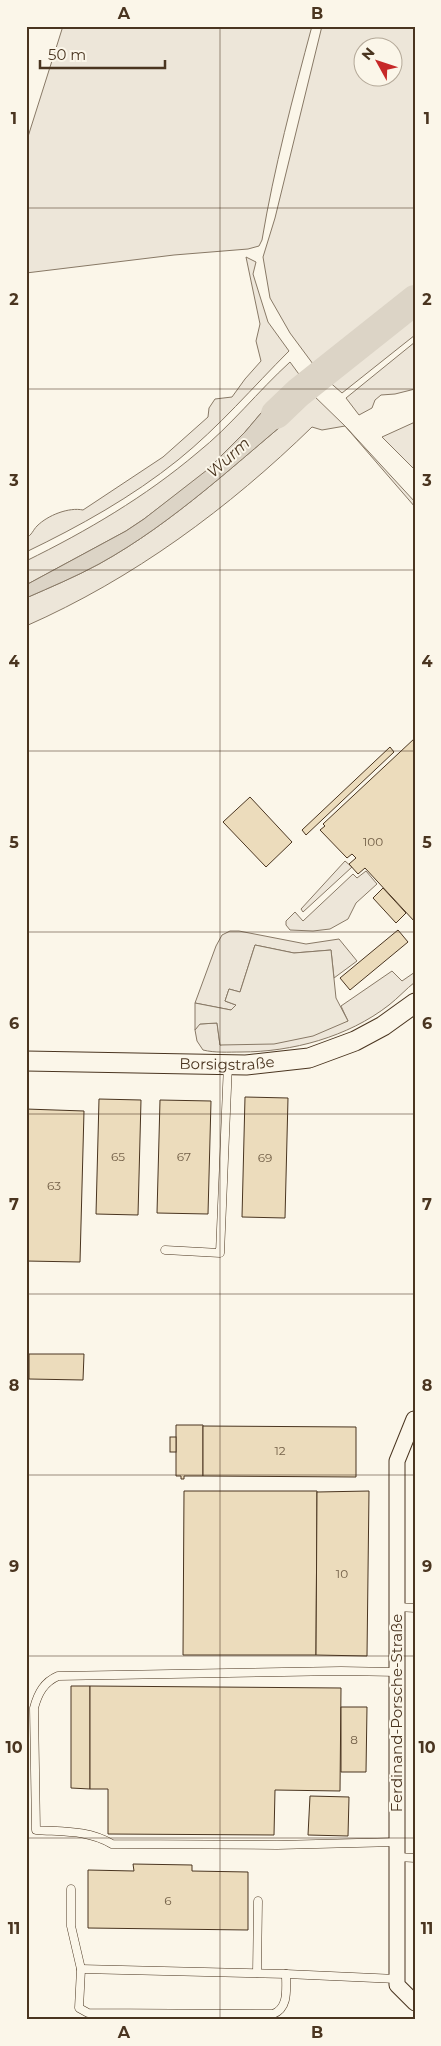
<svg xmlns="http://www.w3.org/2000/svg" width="441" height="2046" viewBox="0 0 441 2046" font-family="Montserrat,sans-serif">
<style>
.green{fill:#ede6d9;stroke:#887966;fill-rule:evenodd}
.parking{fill:#ede7d9;stroke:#887966}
.water{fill:#dcd4c6;stroke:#887966}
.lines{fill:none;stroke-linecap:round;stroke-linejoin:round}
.river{stroke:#dcd4c6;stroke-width:30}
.building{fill:#ecdcbc;stroke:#4a3520}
.service-casing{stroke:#4a3520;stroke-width:9}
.minor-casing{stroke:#4a3520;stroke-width:17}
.tertiary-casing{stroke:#4a3520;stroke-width:21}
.service{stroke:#fbf6e9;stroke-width:8}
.minor{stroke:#fbf6e9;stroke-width:15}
.tertiary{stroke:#fbf6e9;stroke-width:19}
.grid{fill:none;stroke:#4a3520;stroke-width:1;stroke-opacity:0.55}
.labels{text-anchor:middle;stroke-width:4;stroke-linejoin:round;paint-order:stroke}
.number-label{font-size:12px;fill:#725f47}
.street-label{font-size:15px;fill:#4a3520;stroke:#fbf6e9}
.water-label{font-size:16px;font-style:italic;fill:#4a3520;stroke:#fbf6e9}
.neatline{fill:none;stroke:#4a3520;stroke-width:2}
.grid-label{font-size:16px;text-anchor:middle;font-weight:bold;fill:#4a3520}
</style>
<rect width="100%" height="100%" fill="#fbf6e9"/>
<g class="green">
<path d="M63 26H312C293 97 274 168 262 240L259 246 248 249 174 255 26 273V143Z"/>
<path d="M322 26H415V291L313 364 290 333 270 298 263 257 275 218ZM364 48H394V78H364Z"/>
<path d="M246 257 256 262 253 274 268 322 289 351C253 387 219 427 178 460 132 497 80 526 26 552V538C32 535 33 530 37 526 48 515 69 507 83 510L163 457 208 417 209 408 215 399 232 397 245 379 261 361 256 341 260 324Z"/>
<polygon points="415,312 415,335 342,393 326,379"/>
<polygon points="415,342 415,389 395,394 381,395 375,400 372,408 359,415 346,398"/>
<path d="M290 362 301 377 267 406 245 432 207 471 144 519 126 531 26 585V561C87 531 145 497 197 453 231 426 258 391 290 362Z"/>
<path d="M311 393 345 426 415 502V507L345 426 322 430 312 427C229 508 133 579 26 626V598C51 587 75 577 99 564 175 522 238 461 304 407Z"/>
<polygon points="415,422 415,470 382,437"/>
<polygon points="345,861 352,867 303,912 301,909"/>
<polygon points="366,871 377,884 356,903 348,919 330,929 313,931 290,930 286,925 286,921 295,912 303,921 353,874 357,878"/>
<polygon points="230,931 239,931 306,944 339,939 357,961 334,978 331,950 294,953 255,945 240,992 229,989 225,1001 236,1005 231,1010 195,1003 216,946 222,935"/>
<path d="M392 971 402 981 415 972V982C406 989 398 998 389 1005 348 1037 292 1052 241 1052 228 1052 215 1053 203 1050L197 1041 195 1030 199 1024 217 1023 220 1045 348 1021 341 1006Z"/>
</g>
<polygon class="parking" points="255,945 294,953 331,950 336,998 348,1021 313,1036 274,1044 220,1045 217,1023 200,1024 195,1030 195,1003 231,1010 236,1005 225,1001 229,989 240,992"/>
<g class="water">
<polygon points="415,291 415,312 326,379 313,364"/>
<path d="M301 377 311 393 304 407C238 461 175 522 99 564 75 577 51 587 26 598V585L126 531 144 519 207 470 245 432 267 406Z"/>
</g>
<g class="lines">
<polyline class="river" points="276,414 298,393 415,300"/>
</g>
<g class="building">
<polygon points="415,738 415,922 365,868 358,874 349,864 356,858 352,854 347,858 320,830 325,826 323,824"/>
<polygon points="390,747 394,752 306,835 302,830"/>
<polygon points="250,797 292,842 266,867 223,822"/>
<polygon points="383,888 406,913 396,923 373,898"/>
<polygon points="398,930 408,942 350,990 340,978"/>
<polygon points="245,1097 288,1098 285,1218 242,1217"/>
<polygon points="99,1099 141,1100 138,1215 96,1214"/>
<polygon points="160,1100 211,1101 208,1214 157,1213"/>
<polygon points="26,1109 84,1111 80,1262 26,1261"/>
<polygon points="29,1354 84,1354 83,1380 29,1379"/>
<polygon points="176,1425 203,1425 203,1476 184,1476 184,1479 181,1479 181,1476 176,1476"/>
<polygon points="203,1426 356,1427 356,1477 203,1476"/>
<rect x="170" y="1437" width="6" height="15"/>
<polygon points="184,1491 317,1491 316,1655 183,1655"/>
<polygon points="369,1491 367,1656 316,1655 317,1492"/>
<polygon points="71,1686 90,1686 90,1789 71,1788"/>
<polygon points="90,1686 341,1688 340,1791 275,1790 274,1835 108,1834 108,1789 90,1789"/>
<polygon points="341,1707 367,1707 366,1772 341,1772"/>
<polygon points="310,1796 349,1797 348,1836 308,1835"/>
<polygon points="133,1864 192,1865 192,1871 248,1872 248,1930 88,1928 88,1870 134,1871"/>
</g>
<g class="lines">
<defs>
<g id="service">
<polyline points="165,1250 220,1253 228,1064"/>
<polyline points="397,1607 415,1608"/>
<path d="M397 1672 341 1671 58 1676C44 1682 38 1693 34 1708L36 1830C64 1832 88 1830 112 1844L277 1845 397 1842"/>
<polyline points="397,1857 415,1858"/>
<path d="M71 1889V1926L81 1969 79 2008 88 2013 273 2014C289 2008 286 1989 286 1974L397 1979"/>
<polyline points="81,1969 286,1974"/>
<polyline points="257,1973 258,1901"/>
</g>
<polyline id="minor" points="414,1419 397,1461 397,1985 415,2003"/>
<g id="tertiary">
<path id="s1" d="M26 1061 246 1065 309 1058 355 1041 383 1026 415 1003"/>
</g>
</defs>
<use href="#service" class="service-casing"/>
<use href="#minor" class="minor-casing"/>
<use href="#tertiary" class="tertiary-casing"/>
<use href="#service" class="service"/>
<use href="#minor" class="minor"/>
<use href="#tertiary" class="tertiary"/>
</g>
<path class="grid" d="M220 26V2020M26 208H415M26 389H415M26 570H415M26 751H415M26 932H415M26 1114H415M26 1294H415M26 1475H415M26 1656H415M26 1838H415"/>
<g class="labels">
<g class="number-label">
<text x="373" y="846">100</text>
<text x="118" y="1161">65</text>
<text x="184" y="1161">67</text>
<text x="265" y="1162">69</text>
<text x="54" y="1190">63</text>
<text x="280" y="1455">12</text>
<text x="342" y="1578">10</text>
<text x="354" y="1744">8</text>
<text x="168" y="1905">6</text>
</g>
<g class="street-label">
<text dy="5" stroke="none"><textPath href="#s1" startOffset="201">Borsigstraße</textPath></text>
<text transform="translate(397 1713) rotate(-90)" y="5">Ferdinand-Porsche-Straße</text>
</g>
<g class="water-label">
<text transform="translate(228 457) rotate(-42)" y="6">Wurm</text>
</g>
</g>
<rect width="441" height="2046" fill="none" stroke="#fbf6e9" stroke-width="55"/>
<g transform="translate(378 62) rotate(310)"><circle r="24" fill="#fbf6e9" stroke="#b4a999"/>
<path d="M0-4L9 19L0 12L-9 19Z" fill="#c62828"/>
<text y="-8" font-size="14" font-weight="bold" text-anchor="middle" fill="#4a3520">N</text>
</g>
<path d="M40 60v8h125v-8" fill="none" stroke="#4a3520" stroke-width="2.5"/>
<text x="48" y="60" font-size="15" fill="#4a3520" stroke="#fbf6e9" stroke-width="4" paint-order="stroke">50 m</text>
<rect x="28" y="28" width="386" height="1990" class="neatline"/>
<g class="grid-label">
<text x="124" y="19">A</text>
<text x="317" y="19">B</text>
<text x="14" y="124">1</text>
<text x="427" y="124">1</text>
<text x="14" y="305">2</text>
<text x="427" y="305">2</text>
<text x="14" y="486">3</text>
<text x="427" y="486">3</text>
<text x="14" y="667">4</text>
<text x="427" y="667">4</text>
<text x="14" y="848">5</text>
<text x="427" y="848">5</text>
<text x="14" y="1029">6</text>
<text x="427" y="1029">6</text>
<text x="14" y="1210">7</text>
<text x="427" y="1210">7</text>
<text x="14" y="1391">8</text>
<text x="427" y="1391">8</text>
<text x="14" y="1572">9</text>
<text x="427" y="1572">9</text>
<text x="14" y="1753">10</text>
<text x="427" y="1753">10</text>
<text x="14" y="1934">11</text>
<text x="427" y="1934">11</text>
<text x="124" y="2038">A</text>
<text x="317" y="2038">B</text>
</g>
</svg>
